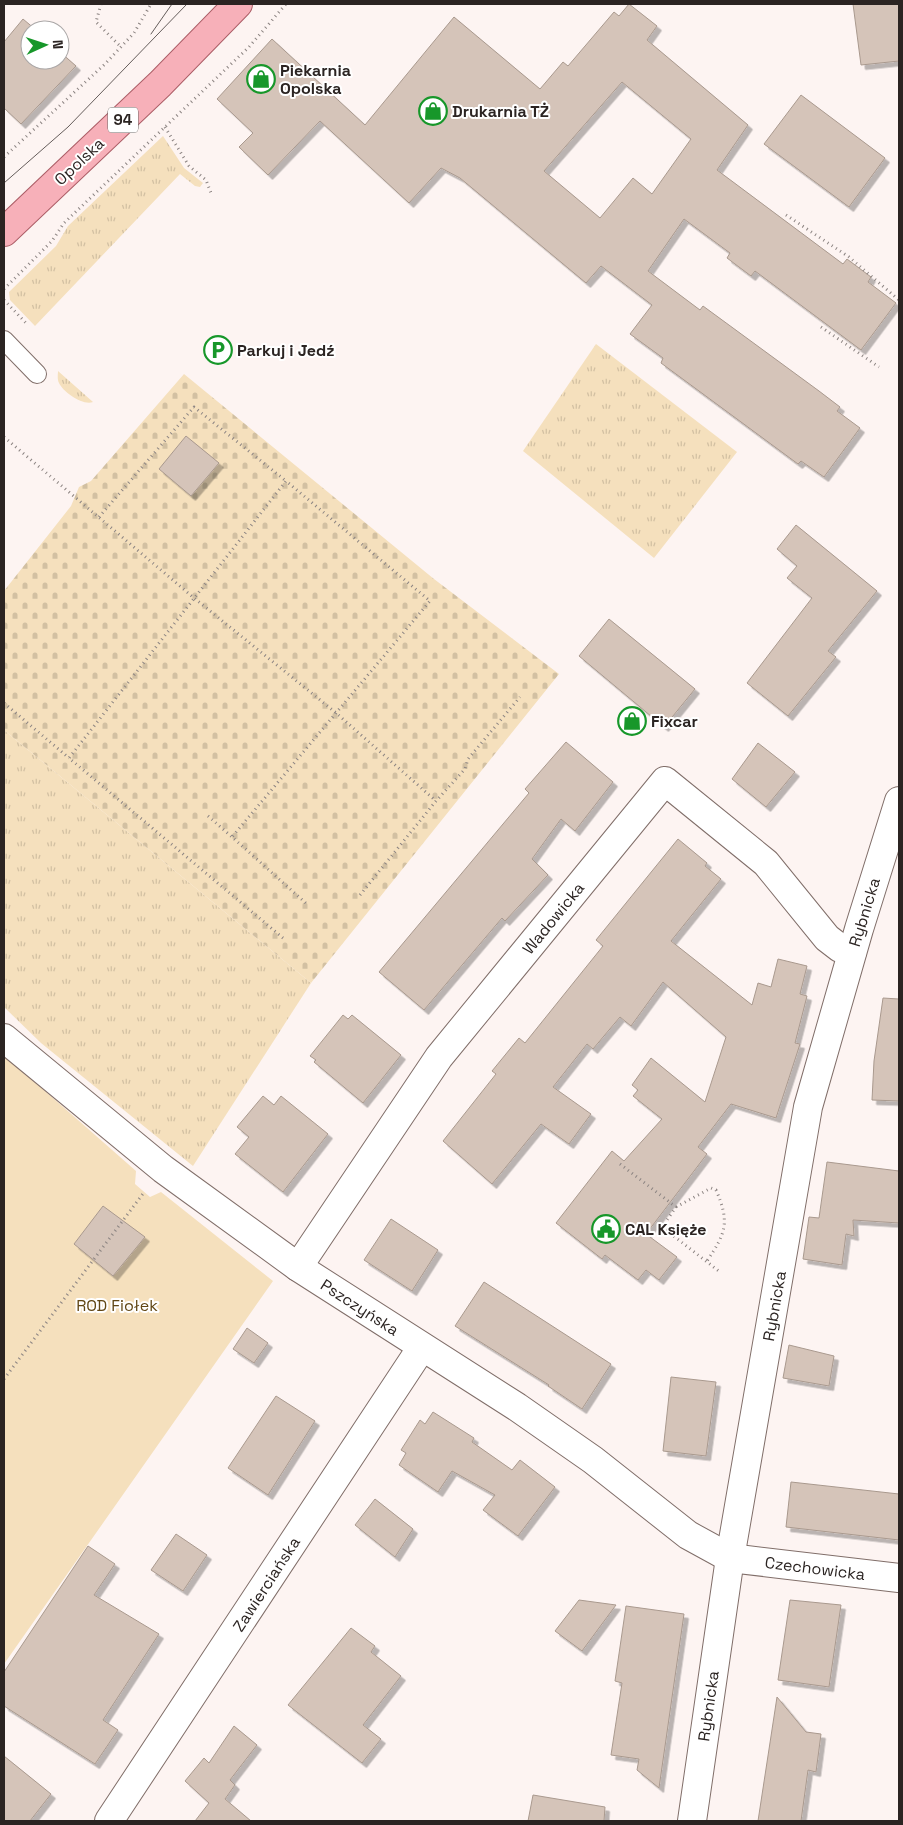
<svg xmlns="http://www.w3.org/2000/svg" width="903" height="1825" viewBox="0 0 903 1825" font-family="'Space Grotesk',sans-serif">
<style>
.grass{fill:url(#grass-tufts)}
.cemetery{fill:url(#cemetery-stones)}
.garden{fill:#f5e0bd}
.building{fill:#d5c4b9;stroke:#a9998e;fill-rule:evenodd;filter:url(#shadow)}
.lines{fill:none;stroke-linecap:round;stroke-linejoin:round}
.service-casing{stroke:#806e69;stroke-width:20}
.minor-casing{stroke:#806e69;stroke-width:30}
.primary-casing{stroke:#ac5d66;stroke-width:30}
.path{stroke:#8c8482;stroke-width:3;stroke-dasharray:1 4;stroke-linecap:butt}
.service{stroke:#fff;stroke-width:18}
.minor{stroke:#fff;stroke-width:28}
.primary{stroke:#f7b0b9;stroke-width:28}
.tram{stroke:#655d5b;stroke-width:1}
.labels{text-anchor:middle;stroke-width:4;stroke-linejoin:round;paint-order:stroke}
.shield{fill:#fff;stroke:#6b6664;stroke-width:1}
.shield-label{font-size:15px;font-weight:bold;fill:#2b2422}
.poi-label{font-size:16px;font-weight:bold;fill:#2b2422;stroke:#fff;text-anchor:start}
.street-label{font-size:16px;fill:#2b2422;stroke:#fff}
.park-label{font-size:16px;fill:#614614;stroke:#fff}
</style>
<defs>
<pattern id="grass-tufts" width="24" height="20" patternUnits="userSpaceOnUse" patternTransform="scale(1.25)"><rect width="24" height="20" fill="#f5e0bd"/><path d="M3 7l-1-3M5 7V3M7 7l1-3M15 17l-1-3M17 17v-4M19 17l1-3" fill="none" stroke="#d2c0a2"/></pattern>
<pattern id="cemetery-stones" width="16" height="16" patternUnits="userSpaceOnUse" patternTransform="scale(1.25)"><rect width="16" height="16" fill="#f5e0bd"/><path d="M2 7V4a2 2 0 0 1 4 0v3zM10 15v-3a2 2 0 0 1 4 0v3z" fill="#d2c0a2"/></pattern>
<filter id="shadow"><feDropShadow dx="4.5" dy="4.5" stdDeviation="0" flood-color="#0004"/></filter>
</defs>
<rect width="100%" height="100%" fill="#fdf4f2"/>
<g class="grass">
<polygon points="163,136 184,168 203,183 200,187 195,186 180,174 35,326 10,300 9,292 56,246 68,226"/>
<polygon points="596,344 737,452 654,558 523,451"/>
<path d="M58 371 93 402C83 406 63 392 59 383 57 379 58 374 58 371Z"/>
<polygon points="4,730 311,983 193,1166 41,1043 4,1007"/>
</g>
<polygon class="cemetery" points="184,374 434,579 559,674 311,983 4,730 4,591 71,506 79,487 91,481"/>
<polygon class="garden" points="4,1055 136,1171 135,1184 150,1197 161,1192 273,1281 4,1664"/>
<g class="building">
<path d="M629 4 657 26 647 40 748 125 717 170 843 264 847 259 871 277 868 282 896 303 861 350 755 271 751 276 727 258 730 253 684 219 648 271 700 310 703 306 819 391 840 407 837 411 860 428 824 477 801 461 798 464 661 363 663 358 630 334 652 305 601 266 586 283 460 178 441 168 409 203 320 121 268 175 239 147 253 133 217 99 272 39 365 125 454 17 540 89 563 62 568 66 614 12 619 16ZM622 82 691 139 652 194 633 178 600 218 544 171Z"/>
<polygon points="853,4 899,4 899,61 861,65"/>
<polygon points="23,19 36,30 30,30 30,60 60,60 60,52 76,66 21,124 4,108 4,42"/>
<polygon points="801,95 885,158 849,207 764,144"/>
<polygon points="186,436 219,463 191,496 159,469"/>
<polygon points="796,525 877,591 828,651 836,657 788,716 747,683 812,598 787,578 797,566 777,549"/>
<polygon points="609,619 695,689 664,727 579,656"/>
<polygon points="566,742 613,782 575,831 561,819 532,859 548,875 505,921 502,918 424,1010 379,972 529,793 525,789"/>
<polygon points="758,743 795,772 766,807 732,779"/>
<polygon points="678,839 707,863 705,866 721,879 671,941 752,1005 758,983 771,987 778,959 807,966 800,994 807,996 795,1043 800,1044 776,1118 731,1104 698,1147 707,1154 646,1234 677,1257 659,1280 646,1270 638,1280 605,1255 602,1259 556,1223 612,1151 624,1161 662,1119 633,1096 638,1090 632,1085 651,1058 705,1102 726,1037 663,982 631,1026 620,1017 593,1049 587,1044 553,1087 591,1114 569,1144 541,1124 492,1184 443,1141 496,1074 492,1071 519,1038 525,1043 603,946 596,940"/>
<polygon points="883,998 899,999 899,1101 872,1100 874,1061"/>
<polygon points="343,1015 348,1019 352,1015 401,1055 363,1103 314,1062 316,1060 310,1056"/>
<polygon points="263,1096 274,1105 281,1096 328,1134 283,1192 235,1154 249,1137 237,1127"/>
<polygon points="827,1162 899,1171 899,1223 853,1220 854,1236 846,1234 842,1265 803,1259 809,1217 819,1218"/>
<polygon points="103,1206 145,1237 113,1276 74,1244"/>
<polygon points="391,1219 438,1250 412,1291 364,1260"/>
<polygon points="484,1282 611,1364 582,1409 548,1386 549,1385 455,1326"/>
<polygon points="247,1328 268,1343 254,1363 233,1349"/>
<polygon points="789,1345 834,1356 829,1386 783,1378"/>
<polygon points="671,1377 716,1382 706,1456 663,1451"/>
<polygon points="276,1396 315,1421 268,1495 228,1468"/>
<polygon points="433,1412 474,1438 472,1442 512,1470 520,1460 555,1487 518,1536 483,1510 495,1495 452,1471 438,1492 399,1465 406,1453 401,1450 420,1420 425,1424"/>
<polygon points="791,1482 899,1494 899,1540 786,1527"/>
<polygon points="375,1499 413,1529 395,1557 355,1525"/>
<polygon points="176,1534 207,1555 183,1591 151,1570"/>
<polygon points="88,1546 115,1564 94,1595 159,1634 103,1720 118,1730 95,1764 4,1706 4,1672"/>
<polygon points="579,1600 616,1605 582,1651 555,1631"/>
<polygon points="790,1600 841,1605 829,1687 778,1680"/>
<polygon points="626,1606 684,1614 659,1788 637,1770 639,1759 611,1755 622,1683 615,1681"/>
<polygon points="351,1628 375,1646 371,1652 401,1676 363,1725 381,1739 362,1763 288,1705"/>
<polygon points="777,1697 806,1732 821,1734 816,1772 808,1770 801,1821 758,1821"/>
<polygon points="234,1726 257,1745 230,1780 235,1785 225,1799 251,1821 195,1821 209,1803 185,1781 204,1758 209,1763"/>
<polygon points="4,1756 51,1794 30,1821 4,1821"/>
<polygon points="533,1795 605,1807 604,1821 528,1821"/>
</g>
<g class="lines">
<defs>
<polyline id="service" points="4,340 37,374"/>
<g id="minor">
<polyline points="4,1038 163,1169 298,1267 517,1407 593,1460 688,1535 730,1558 899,1578"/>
<polyline points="298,1267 439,1057 665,781 766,863 827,938 840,948 852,952"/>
<polyline points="109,1821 422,1347"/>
<polyline points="692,1821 730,1558 808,1107 859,929 899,801"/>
</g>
<polyline id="primary" points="4,232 160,84 238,4"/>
</defs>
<use href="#service" class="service-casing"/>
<use href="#minor" class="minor-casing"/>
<use href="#primary" class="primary-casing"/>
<g class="path">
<polyline points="101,4 96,22 121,47"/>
<polyline points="165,127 189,166 206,180 211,193"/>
<polyline points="4,157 105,64 134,33 151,4"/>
<polyline points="786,215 849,257 899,300"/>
<polyline points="4,289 52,241 64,223 249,47 286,4"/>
<polyline points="4,300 26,323"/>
<polyline points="821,327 879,367"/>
<polyline points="4,437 194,598 335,712 436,801"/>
<polyline points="99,517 194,407 286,481"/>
<polyline points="4,703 69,758"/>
<polyline points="208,816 232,837"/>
<polyline points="360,895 436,801 465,769 468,759 520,697"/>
<polyline points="283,938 69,758 286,481 430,601 232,837 308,905"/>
<polyline points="620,1164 676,1207 662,1227 720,1272"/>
<path d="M676 1207 711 1188 716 1190C730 1222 726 1233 707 1261"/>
<polyline points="4,1379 145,1191"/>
</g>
<use href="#service" class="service"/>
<use href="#minor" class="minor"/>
<use href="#primary" class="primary"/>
<g class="tram">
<polyline points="151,34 172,4"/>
<polyline points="4,183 68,127 187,4"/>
</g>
</g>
<defs>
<symbol id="shop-ring" viewBox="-11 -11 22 22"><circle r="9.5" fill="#fff" stroke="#17972a" stroke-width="1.5"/><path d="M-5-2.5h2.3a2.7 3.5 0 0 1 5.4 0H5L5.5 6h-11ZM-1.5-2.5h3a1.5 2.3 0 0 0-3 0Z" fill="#17972a"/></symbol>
<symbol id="parking-ring" viewBox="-11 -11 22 22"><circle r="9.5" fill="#fff" stroke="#17972a" stroke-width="1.5"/><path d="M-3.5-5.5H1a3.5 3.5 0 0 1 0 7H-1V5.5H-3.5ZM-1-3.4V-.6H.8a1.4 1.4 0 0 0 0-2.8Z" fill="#17972a"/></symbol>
<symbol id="civic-ring" viewBox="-11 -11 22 22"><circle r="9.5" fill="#fff" stroke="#17972a" stroke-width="1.5"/><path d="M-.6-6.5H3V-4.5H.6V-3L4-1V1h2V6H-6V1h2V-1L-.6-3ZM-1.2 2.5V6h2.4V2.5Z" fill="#17972a"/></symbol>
</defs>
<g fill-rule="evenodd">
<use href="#shop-ring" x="245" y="63" width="32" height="32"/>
<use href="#shop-ring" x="417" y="95" width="32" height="32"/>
<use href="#parking-ring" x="202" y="334" width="32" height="32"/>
<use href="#shop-ring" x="616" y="705" width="32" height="32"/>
<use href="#civic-ring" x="590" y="1213" width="32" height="32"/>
</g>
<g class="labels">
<rect class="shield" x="108" y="107.5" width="30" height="25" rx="4"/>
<g class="shield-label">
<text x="123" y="125">94</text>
</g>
<g class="poi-label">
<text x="280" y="76">Piekarnia<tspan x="280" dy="18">Opolska</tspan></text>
<text x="452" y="117">Drukarnia TŻ</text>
<text x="237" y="356">Parkuj i Jedź</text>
<text x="651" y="727">Fixcar</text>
<text x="625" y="1235">CAL Księże</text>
</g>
<g class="street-label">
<text transform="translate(79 161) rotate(-43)" y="6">Opolska</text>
<text transform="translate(864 912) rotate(-73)" y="6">Rybnicka</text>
<text transform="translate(553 918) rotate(-51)" y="6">Wadowicka</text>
<text transform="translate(774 1306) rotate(-80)" y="6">Rybnicka</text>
<text transform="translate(360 1307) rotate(33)" y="6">Pszczyńska</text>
<text transform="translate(815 1568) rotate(7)" y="6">Czechowicka</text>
<text transform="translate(266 1584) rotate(-57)" y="6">Zawierciańska</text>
<text transform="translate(708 1706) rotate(-82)" y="6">Rybnicka</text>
</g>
<g class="park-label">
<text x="117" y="1311">ROD Fiołek</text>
</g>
</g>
<rect width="903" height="1825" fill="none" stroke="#2b2422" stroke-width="10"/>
<g transform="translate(45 45) rotate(87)"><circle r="24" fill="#ffffff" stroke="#aaa7a7"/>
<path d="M0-4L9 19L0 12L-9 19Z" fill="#17972a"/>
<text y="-8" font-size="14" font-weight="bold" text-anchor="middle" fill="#2b2422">N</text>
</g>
</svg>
